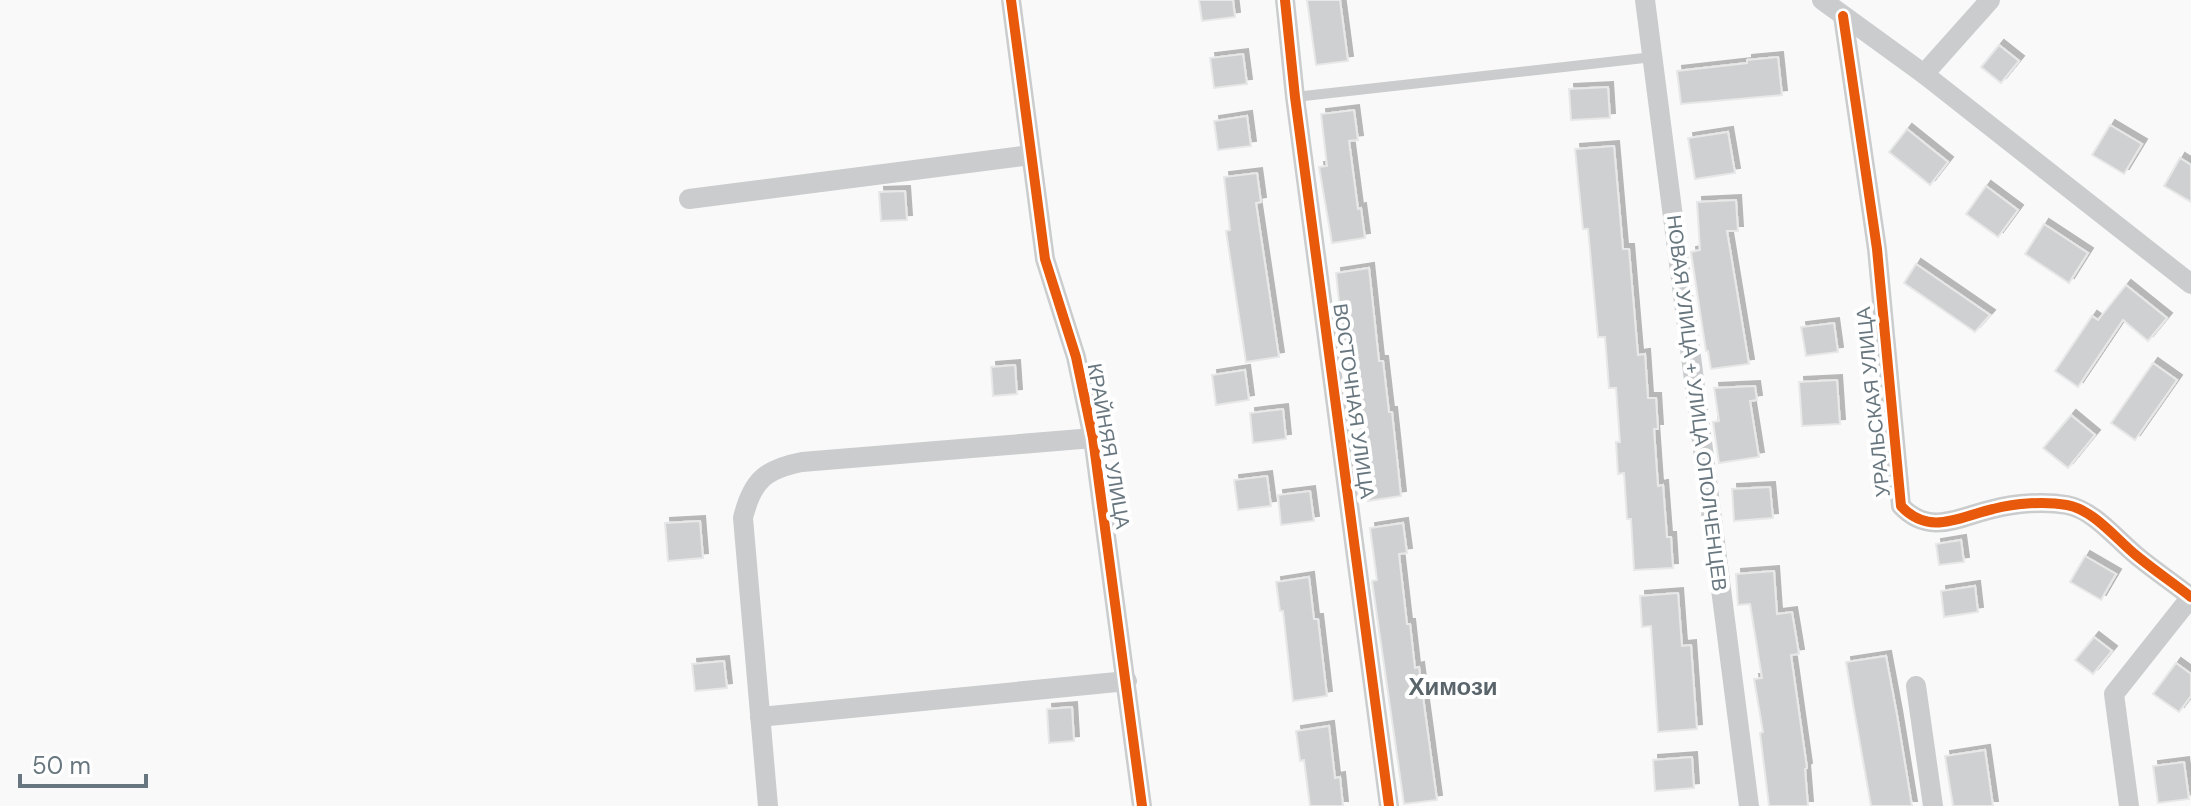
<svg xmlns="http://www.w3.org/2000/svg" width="2191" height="806" viewBox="0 0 2191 806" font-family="'DM Sans',sans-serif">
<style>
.building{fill:#cfd0d1;stroke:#e8e8e8;stroke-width:2;filter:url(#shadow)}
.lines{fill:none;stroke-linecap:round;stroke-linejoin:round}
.service{stroke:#cacccd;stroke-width:10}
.minor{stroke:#cacccd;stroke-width:20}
.cycleway-casing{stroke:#fff;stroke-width:15}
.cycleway{stroke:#e8590c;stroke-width:10}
.labels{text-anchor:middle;stroke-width:8;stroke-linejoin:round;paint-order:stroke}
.street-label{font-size:20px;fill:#68777f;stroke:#fff}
.quarter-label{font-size:24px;font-weight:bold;fill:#5a656b;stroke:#fff}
</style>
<defs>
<filter id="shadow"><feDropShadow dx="5" dy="-5" stdDeviation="0" flood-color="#0004"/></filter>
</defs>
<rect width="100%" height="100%" fill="#f9f9f9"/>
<g class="building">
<polygon points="1199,0 1233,0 1235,17 1202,21"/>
<polygon points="1307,0 1340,0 1348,61 1316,65"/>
<polygon points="1999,45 2019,61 2001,83 1981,67"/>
<polygon points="1243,54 1247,84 1214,88 1210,58"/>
<polygon points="1778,57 1782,95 1681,104 1677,71 1747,63 1747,60"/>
<polygon points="1608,87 1610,118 1571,120 1569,89"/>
<polygon points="1354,110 1358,140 1349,141 1358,209 1361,208 1365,238 1332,243 1319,167 1327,166 1321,114"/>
<polygon points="1247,116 1251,146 1218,150 1214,121"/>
<polygon points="2110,125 2142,144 2124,174 2092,155"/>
<polygon points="1907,129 1948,162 1930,185 1889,152"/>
<polygon points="1728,132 1735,173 1695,179 1688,138"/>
<polygon points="1614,146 1623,249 1629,249 1638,355 1645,354 1648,398 1656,398 1658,429 1654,429 1658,486 1663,485 1667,537 1671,537 1673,568 1634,570 1631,519 1627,519 1624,473 1618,474 1616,442 1620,442 1616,388 1609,388 1605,337 1598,337 1588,229 1583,229 1575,149"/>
<polygon points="2180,158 2191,165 2191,202 2164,186"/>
<polygon points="1257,173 1261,202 1256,203 1279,357 1246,362 1226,231 1230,230 1224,177"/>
<polygon points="1986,186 2018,210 1998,237 1966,214"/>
<polygon points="905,191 907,220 881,221 879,192"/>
<polygon points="1736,200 1738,231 1727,231 1749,364 1711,369 1708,351 1706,351 1691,252 1700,250 1697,202"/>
<polygon points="2044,224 2088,253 2069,283 2025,254"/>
<polygon points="1916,264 1990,315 1975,332 1904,283"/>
<polygon points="1369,268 1379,361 1383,361 1389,412 1392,412 1401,496 1368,501 1356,395 1353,395 1347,348 1344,348 1336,273"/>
<polygon points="2126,285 2167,318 2148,341 2123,320 2078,387 2055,371 2092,316 2098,320"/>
<polygon points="1834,323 1838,352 1806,356 1801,327"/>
<polygon points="2153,363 2177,380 2135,440 2111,423"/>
<polygon points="1015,365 1017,394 993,396 991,367"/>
<polygon points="1245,370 1249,400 1216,405 1212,375"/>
<polygon points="1837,380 1840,424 1802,426 1799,382"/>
<polygon points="1755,386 1757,400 1750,401 1759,457 1719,463 1713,422 1719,421 1714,388"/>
<polygon points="1283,409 1286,439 1253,443 1250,413"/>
<polygon points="2071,415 2095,435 2068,468 2043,448"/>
<polygon points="1267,476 1271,506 1238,510 1234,480"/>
<polygon points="1770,487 1773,518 1734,521 1732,489"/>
<polygon points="1310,491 1314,521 1281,525 1278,495"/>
<polygon points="700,521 703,558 668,561 665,523"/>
<polygon points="1403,523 1407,553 1399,554 1407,624 1410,624 1415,668 1419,667 1437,800 1404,804 1372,581 1377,580 1370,528"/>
<polygon points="1961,540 1964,562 1939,565 1936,544"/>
<polygon points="2085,556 2116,574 2101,600 2070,582"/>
<polygon points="1774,571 1777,614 1792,612 1799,654 1791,655 1807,768 1805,769 1808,806 1769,806 1760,733 1763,732 1754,679 1762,678 1750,604 1738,605 1736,574"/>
<polygon points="1309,577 1314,619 1318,619 1327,696 1293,701 1283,611 1280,611 1276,582"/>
<polygon points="1975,586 1978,612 1944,617 1941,591"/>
<polygon points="1678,593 1682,646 1691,645 1697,729 1658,732 1651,626 1642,627 1640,596"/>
<polygon points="2094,637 2112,651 2093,674 2075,660"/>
<polygon points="1886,656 1897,715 1912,806 1871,806 1853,704 1846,662"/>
<polygon points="724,661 727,688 695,691 692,664"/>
<polygon points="2176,663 2191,674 2191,696 2179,712 2153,694"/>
<polygon points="1072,707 1074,741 1049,743 1047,709"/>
<polygon points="1329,726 1335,778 1340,777 1343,806 1310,806 1304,760 1300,761 1296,731"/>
<polygon points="1985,750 1993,806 1953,806 1945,756"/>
<polygon points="1692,757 1694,788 1655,791 1653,760"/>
<polygon points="2184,762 2189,799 2158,803 2153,766"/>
</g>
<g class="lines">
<polyline class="service" points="1295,97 1653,57"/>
<g class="minor">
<polyline points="1011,0 1045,259 1076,357 1093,438 1142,806"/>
<polyline points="1285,0 1295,97 1389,806"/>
<polyline points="1645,0 1749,806"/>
<polyline points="1822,0 1924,74 2191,284"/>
<path d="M1843 16 1877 249 1901 506C1930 537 1961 516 1993 509 2016 503 2045 501 2067 505 2094 510 2116 539 2137 556 2154 570 2173 583 2191 597"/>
<polyline points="1924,74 1990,0"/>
<polyline points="689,199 1031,155"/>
<polyline points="1916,686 1933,806"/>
<polyline points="760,717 1127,681"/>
<path d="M768 806 743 518C752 481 765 469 802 462L1093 438"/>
<polyline points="2129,806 2114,694 2191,597"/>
</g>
<defs>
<g id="cycleway">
<polyline points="1011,0 1045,259 1076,357 1093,438 1142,806"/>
<polyline points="1285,0 1295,97 1389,806"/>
<path d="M1843 16 1877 249 1901 506C1930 537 1961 516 1993 509 2016 503 2045 501 2067 505 2094 510 2116 539 2137 556 2154 570 2173 583 2191 597"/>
</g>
</defs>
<use href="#cycleway" class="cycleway-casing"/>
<use href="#cycleway" class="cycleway"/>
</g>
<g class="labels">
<g class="street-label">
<text transform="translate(1354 401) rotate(82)" y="7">ВОСТОЧНАЯ УЛИЦА</text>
<text transform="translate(1873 402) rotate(-96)" y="7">УРАЛЬСКАЯ УЛИЦА</text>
<text transform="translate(1697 403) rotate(83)" y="7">НОВАЯ УЛИЦА + УЛИЦА ОПОЛЧЕНЦЕВ</text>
<text transform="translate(1109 446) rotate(80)" y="7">КРАЙНЯЯ УЛИЦА</text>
</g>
<g class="quarter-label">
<text x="1453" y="695">Химози</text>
</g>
</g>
<path d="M20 774v12h126v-12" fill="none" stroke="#68777f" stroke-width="4"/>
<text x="32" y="774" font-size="24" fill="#68777f" stroke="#ffffff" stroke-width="6" paint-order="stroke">50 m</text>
</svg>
